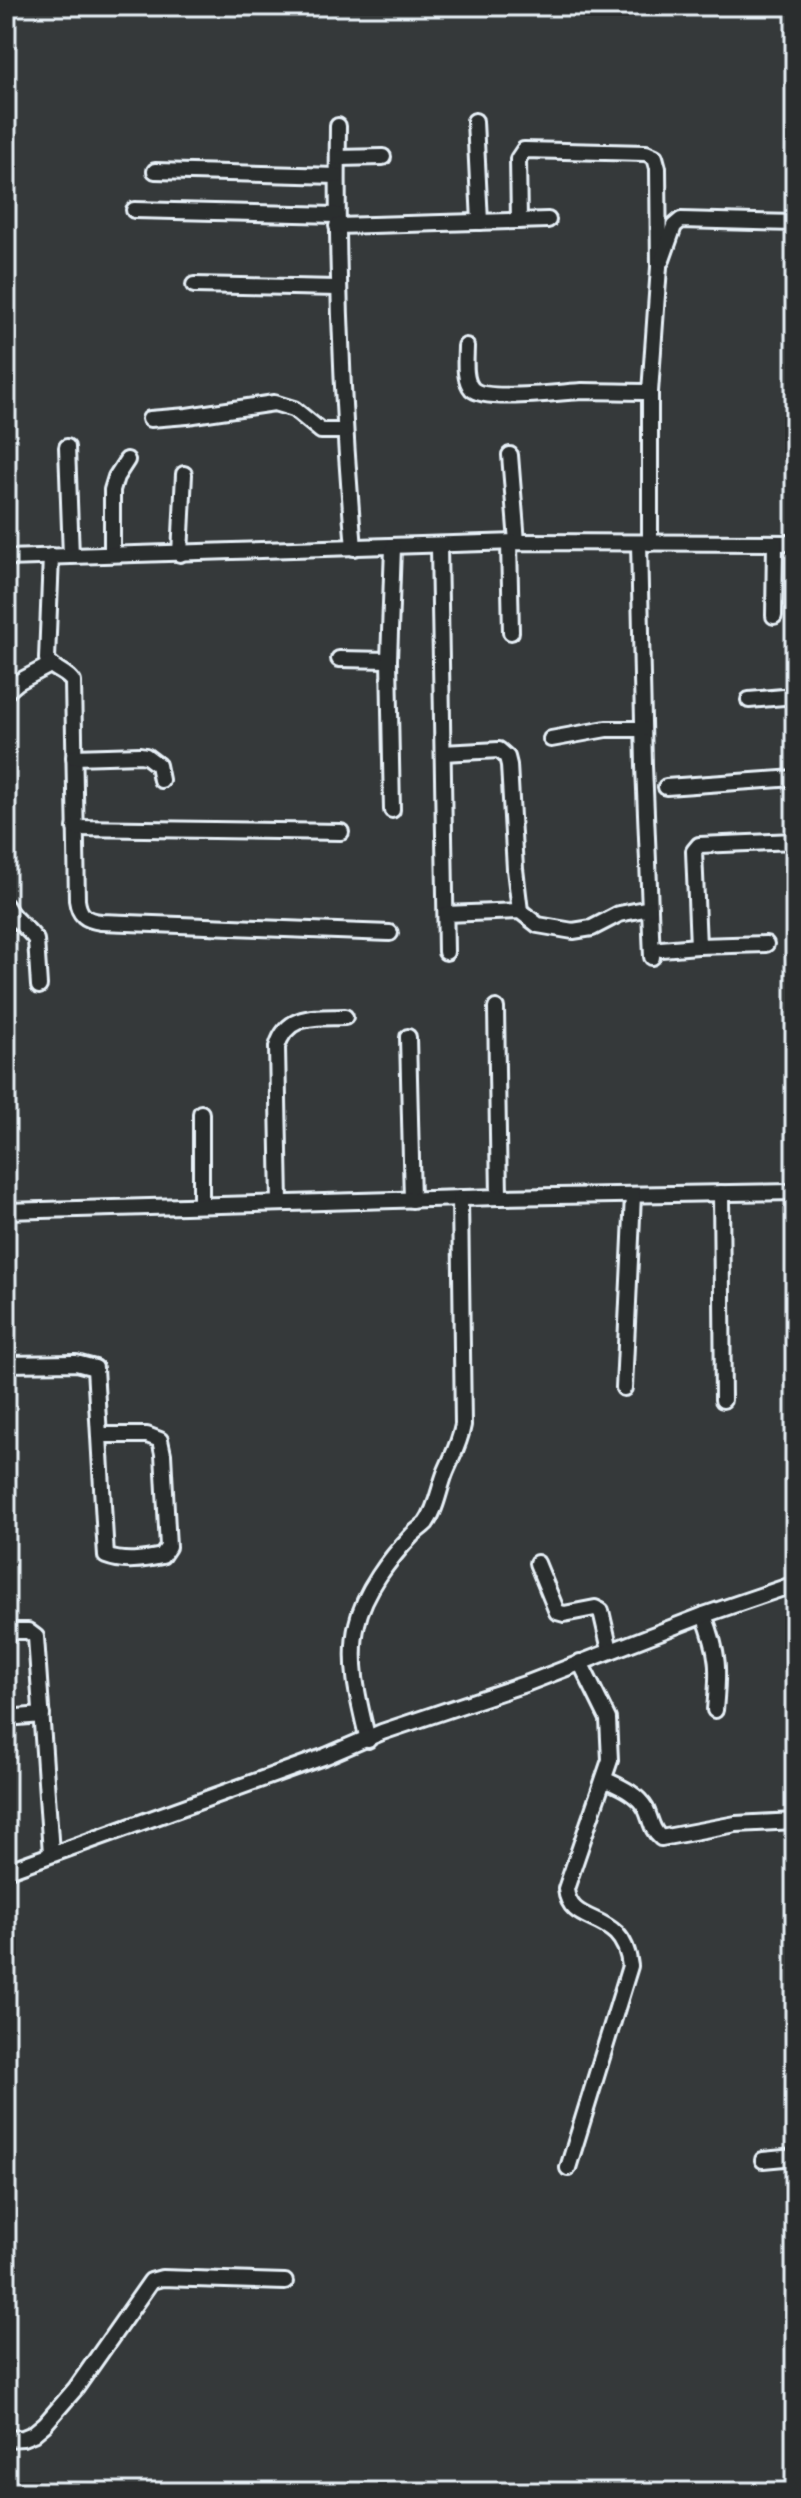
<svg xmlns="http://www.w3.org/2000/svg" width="801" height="2498" viewBox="0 0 801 2498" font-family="'Shantell Sans',sans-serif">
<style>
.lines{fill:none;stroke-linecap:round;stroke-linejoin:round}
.minor-casing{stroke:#e8f1f8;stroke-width:20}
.minor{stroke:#2a2d2e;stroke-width:14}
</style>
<rect width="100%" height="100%" fill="#35393a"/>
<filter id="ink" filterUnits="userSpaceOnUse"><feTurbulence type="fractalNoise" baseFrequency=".0125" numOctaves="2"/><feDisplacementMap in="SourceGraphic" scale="16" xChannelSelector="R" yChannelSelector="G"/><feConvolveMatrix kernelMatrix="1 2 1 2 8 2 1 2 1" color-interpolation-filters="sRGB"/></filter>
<g filter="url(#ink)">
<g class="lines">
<defs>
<g id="minor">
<polyline points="475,121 480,222"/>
<path d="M338 126C336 267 342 408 354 548"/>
<polyline points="338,158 383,157"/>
<polyline points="155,171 337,176"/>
<polyline points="134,210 337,215"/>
<polyline points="519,221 518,159 524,150 646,153 655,157 658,168 659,267 650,392 650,543"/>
<polyline points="337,226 548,220"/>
<polyline points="662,260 674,226 681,220 795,223"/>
<polyline points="194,285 338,288"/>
<path d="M466 346C466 358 463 379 472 389 485 402 561 392 582 391 605 391 628 392 650 392"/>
<polyline points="150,419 187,416 274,403 294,409 321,431 344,431"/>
<polyline points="67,447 71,556"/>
<polyline points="510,455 517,542"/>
<polyline points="639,543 644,766 652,957"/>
<polyline points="509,544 511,632"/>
<polyline points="439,546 446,952"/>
<polyline points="112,554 112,490 116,477 127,460"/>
<polyline points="180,554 184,474"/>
<path d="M51 556 47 659C53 671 66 671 73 682L77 900C79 915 85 920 101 922L390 933"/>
<polyline points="6,558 517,542 795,543"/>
<polyline points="774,616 775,543"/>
<polyline points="339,659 389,660"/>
<polyline points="6,692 18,682 50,665"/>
<polyline points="749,700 795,696"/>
<polyline points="551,739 606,729 643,729"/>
<polyline points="443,753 499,750 507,757 509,765 515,869 520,911"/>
<polyline points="74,757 140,755 146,756 158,765 161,780"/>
<polyline points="666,787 795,778"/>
<polyline points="392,810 389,660 393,547"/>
<polyline points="75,828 341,832"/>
<path d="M6 906C13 921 28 927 36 940L39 986"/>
<polyline points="446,914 520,911 538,925 573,931 592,928 619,914 650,908"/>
<polyline points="766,944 698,946 694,851 699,845 795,841"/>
<polyline points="661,949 698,946"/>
<polyline points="496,1008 499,1197"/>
<polyline points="408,1037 412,1200"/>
<polyline points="721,1193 723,1400"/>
<path d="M280 1203 277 1047C287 1013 315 1018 345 1017"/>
<polyline points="201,1204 201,1113"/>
<polyline points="6,1211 499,1197 795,1192"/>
<path d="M6 1364 76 1363 95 1368 106 1556C124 1563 143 1560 162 1556L168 1547 163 1454 160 1440 147 1435H100"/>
<polyline points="624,1388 633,1195"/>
<polyline points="537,1563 557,1612 564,1614 595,1608 601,1611 610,1650"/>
<path d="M704 1615C719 1655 719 1668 715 1710"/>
<polyline points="6,1631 28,1631 36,1637 51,1853"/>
<polyline points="6,1718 42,1715"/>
<path d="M368 1740C359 1703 348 1663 357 1624 364 1592 390 1558 412 1535 416 1531 422 1527 426 1523 437 1508 439 1488 446 1471 453 1455 460 1442 463 1425L460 1198"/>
<path d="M604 1779C619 1786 637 1793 646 1809 651 1819 651 1830 661 1838L736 1824 795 1821"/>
<polyline points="6,1871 326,1756 382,1732 528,1683 704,1615 795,1584"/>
<polyline points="763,2160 795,2157"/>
<path d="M568 2168 630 1966C623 1907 570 1930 566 1889L610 1760 608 1719 580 1662"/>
<polyline points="6,2439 23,2438 33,2434 45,2424 76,2388 151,2281 162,2278 285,2282"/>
</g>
</defs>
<use href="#minor" class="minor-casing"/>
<use href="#minor" class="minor"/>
</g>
</g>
<rect width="801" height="2498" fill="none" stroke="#2a2d2e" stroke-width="32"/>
<rect x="16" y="16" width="769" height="2466" fill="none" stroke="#e8f1f8" stroke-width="3" filter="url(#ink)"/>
</svg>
